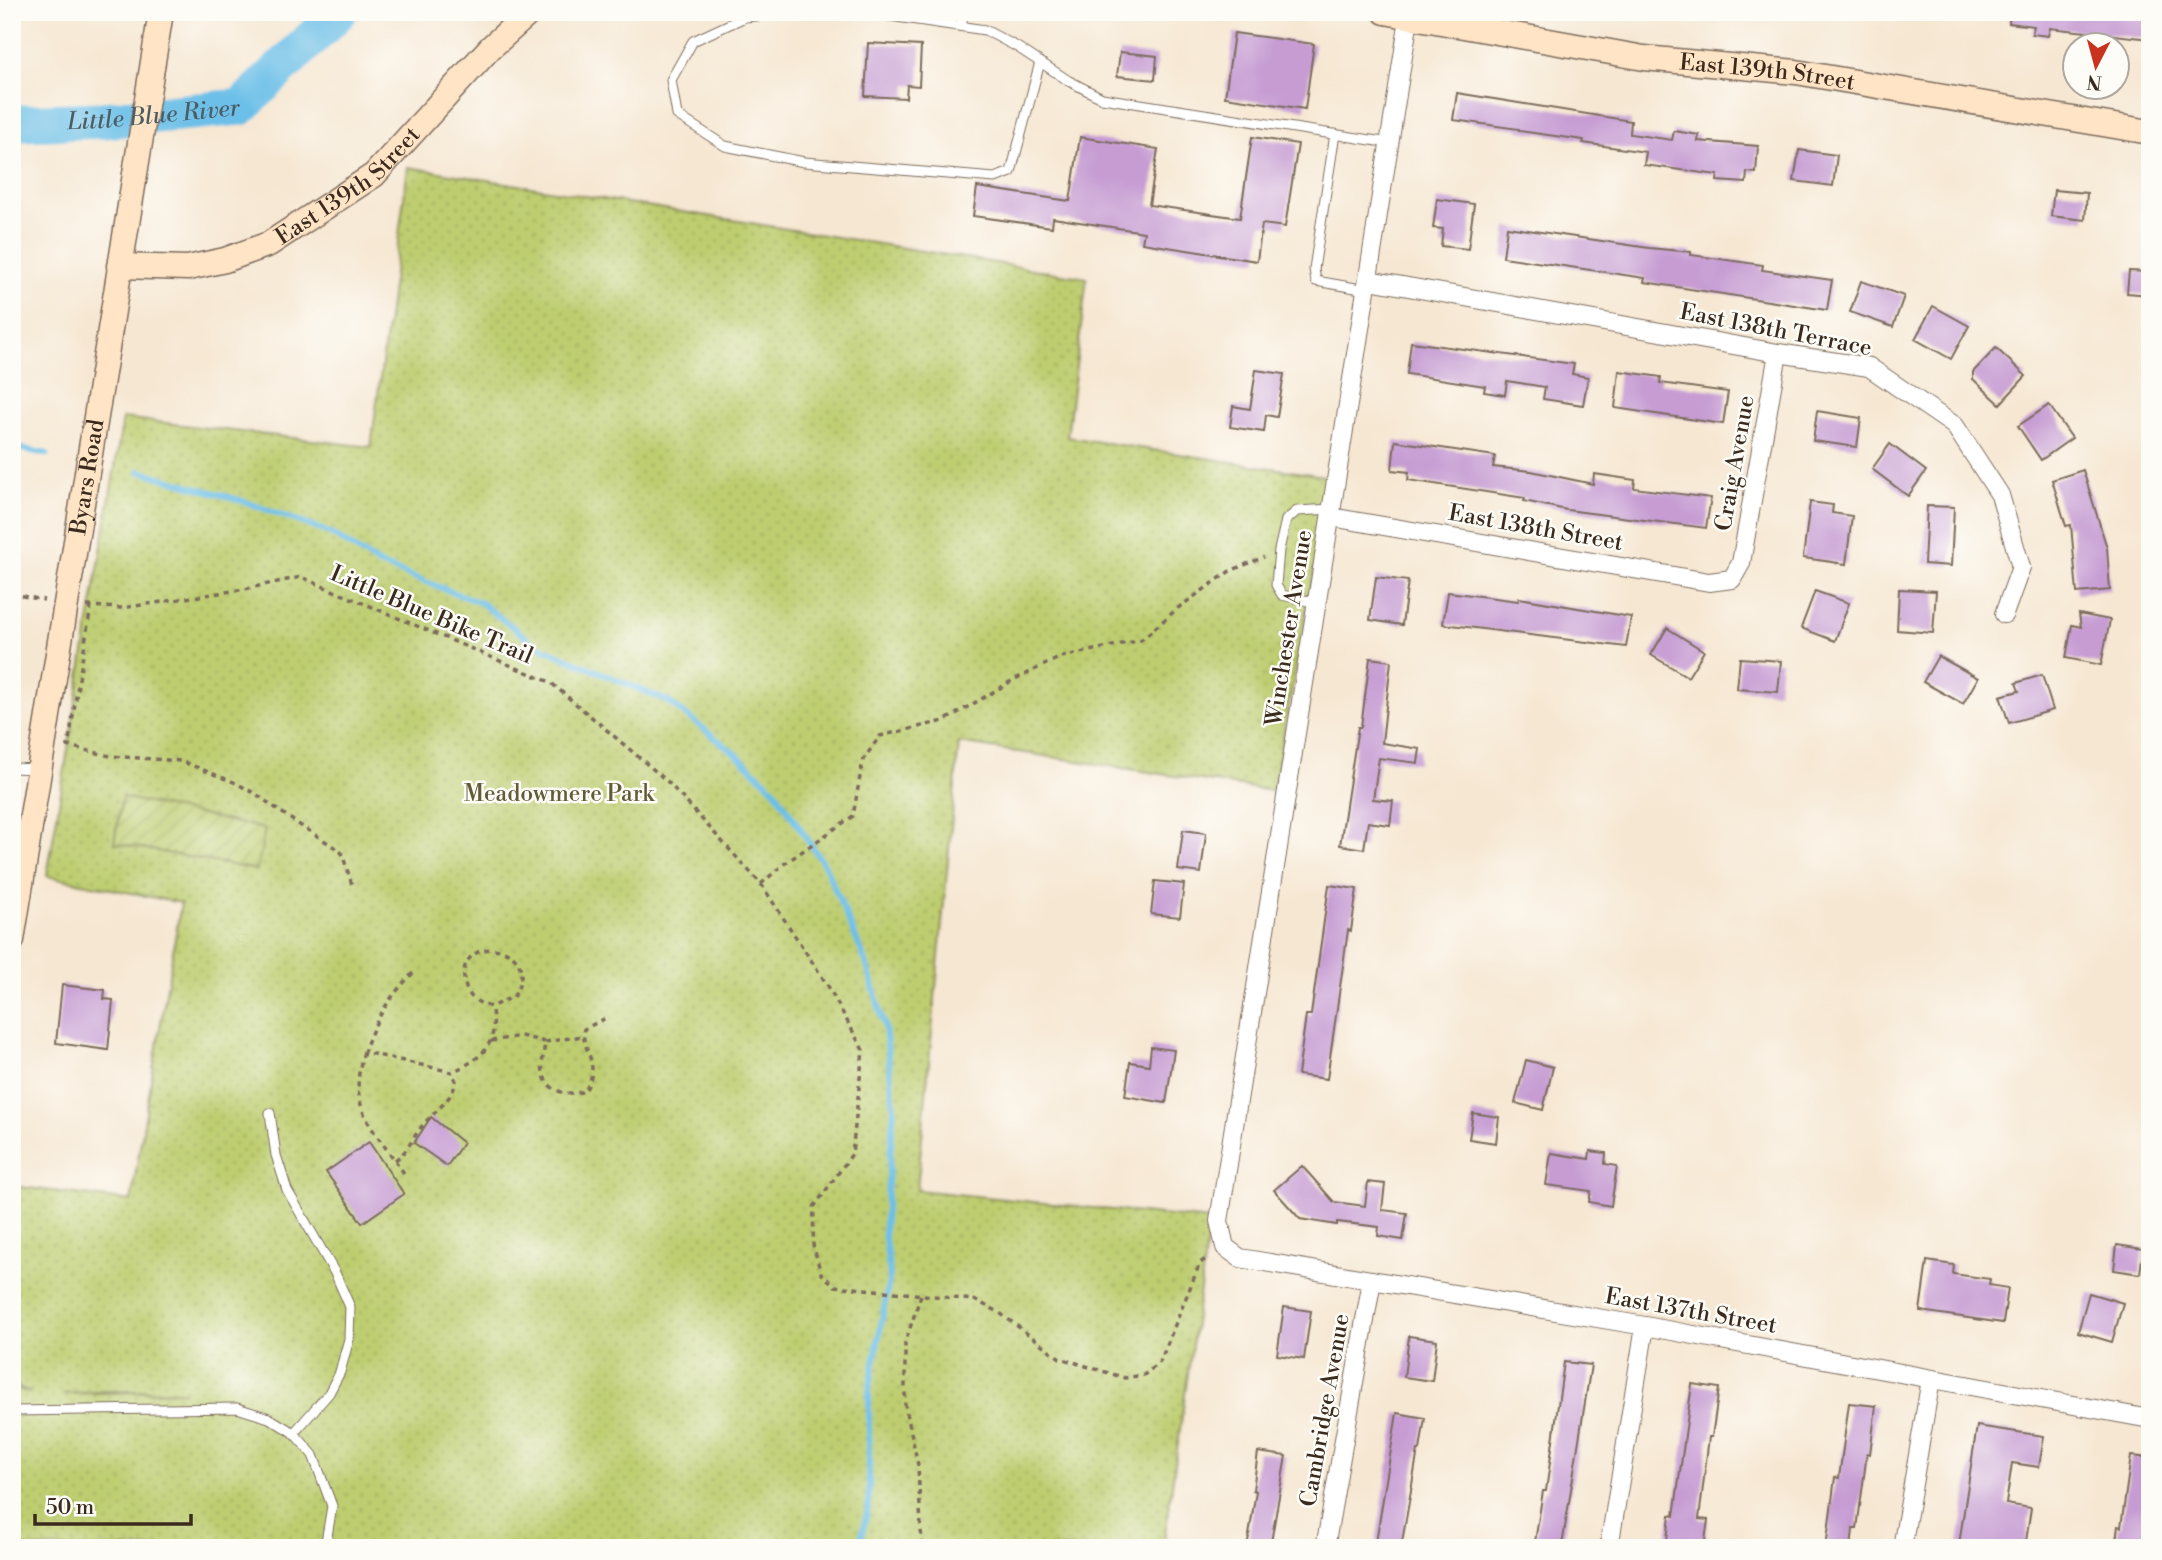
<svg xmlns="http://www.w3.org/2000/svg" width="2162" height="1560" viewBox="0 0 2162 1560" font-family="'Libre Bodoni',serif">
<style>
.park{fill:url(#park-dots);stroke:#7c7c47;stroke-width:2;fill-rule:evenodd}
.garden{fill:url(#garden-furrows);stroke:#7c7c47;stroke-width:2}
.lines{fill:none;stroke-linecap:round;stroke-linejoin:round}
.stream{stroke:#6cbfe8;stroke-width:6}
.river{stroke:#6cbfe8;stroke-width:37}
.building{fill:#c69cd3}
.lane-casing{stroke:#7c6c5d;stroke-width:11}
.street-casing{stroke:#7c6c5d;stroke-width:20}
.secondary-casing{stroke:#7c6c5d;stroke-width:27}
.path{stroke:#7c6c5d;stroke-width:3.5;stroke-dasharray:5 5;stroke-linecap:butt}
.lane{stroke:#fff;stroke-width:9}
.street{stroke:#fff;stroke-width:18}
.secondary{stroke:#ffe4c6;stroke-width:24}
.labels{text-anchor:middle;stroke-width:5;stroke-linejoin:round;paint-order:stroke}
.street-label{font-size:23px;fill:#3b2a1e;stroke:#fdfcf7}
.park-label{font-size:23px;fill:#625b37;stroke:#fdfcf7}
.water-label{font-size:24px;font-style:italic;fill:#4c5e65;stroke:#fdfcf7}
</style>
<defs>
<pattern id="park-dots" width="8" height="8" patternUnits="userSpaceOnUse" patternTransform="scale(1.75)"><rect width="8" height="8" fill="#bdcd70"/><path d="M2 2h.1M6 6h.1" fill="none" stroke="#a3b061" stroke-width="1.8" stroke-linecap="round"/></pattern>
<pattern id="garden-furrows" width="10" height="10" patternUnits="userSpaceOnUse" patternTransform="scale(1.75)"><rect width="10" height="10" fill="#bdcd70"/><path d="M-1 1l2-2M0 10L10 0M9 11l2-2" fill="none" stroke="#a3b061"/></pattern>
</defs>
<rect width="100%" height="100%" fill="#fdfcf7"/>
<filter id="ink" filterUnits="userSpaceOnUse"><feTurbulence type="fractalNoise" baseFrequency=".0143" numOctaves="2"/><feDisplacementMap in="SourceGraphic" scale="14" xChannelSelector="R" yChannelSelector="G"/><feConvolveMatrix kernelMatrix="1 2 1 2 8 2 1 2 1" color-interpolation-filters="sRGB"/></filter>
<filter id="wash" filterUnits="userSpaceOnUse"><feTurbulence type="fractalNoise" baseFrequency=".00686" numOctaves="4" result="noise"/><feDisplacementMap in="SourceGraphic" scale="28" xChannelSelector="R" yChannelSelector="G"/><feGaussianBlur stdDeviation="1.57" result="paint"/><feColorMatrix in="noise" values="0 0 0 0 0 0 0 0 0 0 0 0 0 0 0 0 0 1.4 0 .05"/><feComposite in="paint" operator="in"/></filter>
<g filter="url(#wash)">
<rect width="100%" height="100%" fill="#f6e7d2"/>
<path class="park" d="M408 167 1087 278 1067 437 1331 477 1273 791 959 743 917 1190 1210 1220 1163 1548H12V1388L31 1393 12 1383V1186L131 1201 181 903 47 876 123 418 371 447ZM107 1391H185L61 1394Z"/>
<polygon class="garden" points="122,797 265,829 257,870 114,843"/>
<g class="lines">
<g class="stream">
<polyline points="12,447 47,454"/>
<polyline points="139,471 246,502 330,533 379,564 481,603 536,645 669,702 736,754 774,789 825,866 866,962 885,1028 894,1108 884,1232 890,1275 869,1391 869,1503 859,1548"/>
</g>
<path class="river" id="s1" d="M12 125 20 123 103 120 241 107 339 12"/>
</g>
<g id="blocks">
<g class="building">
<polygon points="2010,12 2150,14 2150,39 2050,28 2048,36 2032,34 2034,26 2009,23"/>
<polygon points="1234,33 1314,44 1305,109 1225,97"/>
<polygon points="868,43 921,46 919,86 907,85 906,98 865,96"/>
<polygon points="1120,52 1157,56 1155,80 1117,76"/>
<polygon points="1457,93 1631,121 1630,134 1672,140 1674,131 1699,135 1698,141 1758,146 1756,173 1747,172 1746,183 1717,181 1718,175 1644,165 1646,152 1583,143 1584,140 1519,131 1519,129 1453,120"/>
<polygon points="1080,137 1158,149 1149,205 1240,218 1252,137 1298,144 1285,227 1262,224 1257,261 1142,243 1144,232 1053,218 1052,227 973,216 977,187 1070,201"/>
<polygon points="1799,150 1837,155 1833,186 1794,181"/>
<polygon points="2054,190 2087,193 2085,220 2051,216"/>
<polygon points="1437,199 1474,204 1468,249 1441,246 1443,229 1433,228"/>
<polygon points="1507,227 1649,248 1691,252 1691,255 1763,265 1762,270 1832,280 1827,310 1644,282 1645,278 1503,257"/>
<polygon points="2129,271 2150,272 2150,295 2127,293"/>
<polygon points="1861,281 1904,296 1893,327 1850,312"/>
<polygon points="1933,306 1969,326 1951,359 1915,339"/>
<polygon points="1411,342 1574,364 1572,374 1588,377 1583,405 1543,399 1545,387 1507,381 1505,395 1484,392 1485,386 1407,374"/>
<polygon points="1996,348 2026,376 2000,404 1973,379 1973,372"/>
<polygon points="1256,370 1284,374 1277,417 1266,415 1264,432 1230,427 1233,406 1250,409"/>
<polygon points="1619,371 1661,377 1660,383 1728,392 1723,424 1615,408"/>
<polygon points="2049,405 2072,438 2041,460 2018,426"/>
<polygon points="1817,411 1861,418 1857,447 1813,441"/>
<polygon points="1395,441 1495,456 1493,467 1531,471 1593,484 1594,474 1635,480 1634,488 1711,498 1706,528 1567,510 1524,501 1525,498 1408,480 1409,472 1392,470"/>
<polygon points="1890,444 1926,471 1908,496 1872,469"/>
<polygon points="2083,470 2107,548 2110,590 2077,593 2071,525 2066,526 2052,480"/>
<polygon points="1810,502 1833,505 1832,513 1852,516 1846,564 1803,558"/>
<polygon points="1927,506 1954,507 1951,566 1924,564"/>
<polygon points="1376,577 1408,581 1402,625 1370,620"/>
<polygon points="1899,589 1936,591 1933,633 1897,630"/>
<polygon points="1815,591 1849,603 1835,641 1801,628"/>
<polygon points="1448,592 1518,601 1519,598 1631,617 1626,647 1443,624"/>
<polygon points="2079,614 2110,620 2101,665 2066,658 2072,625 2081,627"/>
<polygon points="1667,628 1704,651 1688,677 1651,655"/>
<polygon points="1938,656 1978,678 1963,704 1923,682"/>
<polygon points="1370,658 1391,661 1382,743 1420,749 1418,763 1379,758 1373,799 1393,801 1390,825 1368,822 1364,849 1340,845 1358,727 1361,727"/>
<polygon points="1740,658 1781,661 1778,692 1737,689"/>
<polygon points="2042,675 2053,710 2009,723 2000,696 2019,691 2016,683"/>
<polygon points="1183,830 1206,833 1201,873 1178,870"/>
<polygon points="1155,881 1184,884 1180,917 1151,914"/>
<polygon points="1329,885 1357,889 1351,931 1348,930 1327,1079 1298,1075 1306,1015 1311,1015"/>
<polygon points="62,985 105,990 104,999 113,1000 108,1050 56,1043"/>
<polygon points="1151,1047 1174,1050 1166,1103 1125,1096 1130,1062 1149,1065"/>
<polygon points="1526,1060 1553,1067 1543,1110 1515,1103"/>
<polygon points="1473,1113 1499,1117 1496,1143 1469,1139"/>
<polygon points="431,1117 463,1143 447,1166 414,1143"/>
<polygon points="369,1142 404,1194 362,1223 326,1172"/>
<polygon points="1590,1151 1606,1153 1605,1164 1617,1166 1611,1206 1589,1202 1591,1191 1546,1185 1551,1153 1589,1159"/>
<polygon points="1302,1166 1334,1202 1365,1206 1368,1182 1385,1184 1382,1210 1407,1213 1403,1240 1378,1236 1379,1227 1337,1222 1337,1225 1300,1219 1274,1190"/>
<polygon points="2117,1245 2143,1249 2140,1274 2114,1270"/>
<polygon points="1927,1261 1954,1265 1953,1274 1990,1279 1989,1285 2008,1288 2003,1323 1920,1311"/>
<polygon points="2089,1293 2123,1303 2112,1342 2078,1332"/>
<polygon points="1284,1307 1311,1311 1304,1359 1277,1355"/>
<polygon points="1409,1336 1437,1340 1432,1381 1404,1377"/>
<polygon points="1564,1362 1591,1365 1562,1546 1535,1542 1543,1491 1546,1491"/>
<polygon points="1692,1384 1719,1388 1712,1437 1709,1437 1699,1519 1708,1520 1704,1548 1666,1548 1670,1515 1674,1516"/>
<polygon points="1849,1403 1876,1406 1870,1454 1867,1453 1857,1529 1853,1529 1851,1548 1826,1548 1835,1477 1839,1478"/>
<polygon points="1397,1413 1425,1418 1420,1450 1418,1450 1401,1548 1375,1548"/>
<polygon points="1977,1426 2044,1436 2039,1467 2012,1463 2006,1504 2031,1508 2025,1548 1986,1548 1959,1544"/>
<polygon points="1258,1452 1286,1456 1270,1548 1247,1548 1256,1491 1253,1490"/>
<polygon points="2131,1456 2150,1458 2150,1515 2144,1548 2115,1548 2118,1526 2121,1527"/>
</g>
</g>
</g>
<g filter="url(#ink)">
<use href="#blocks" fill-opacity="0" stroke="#7c6c5d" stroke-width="2"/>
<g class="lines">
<defs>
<g id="lane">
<polyline points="800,12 745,17 693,41 671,80 677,115 725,146 804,162 995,178 1011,172 1040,62"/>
<polyline points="863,12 985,30 1017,47 1069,81 1102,98 1390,143"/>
<polyline points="960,26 965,12"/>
<polyline points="1335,134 1314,269 1316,281 1367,290"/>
<polyline points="1317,603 1282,595 1276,585 1279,550 1286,520 1297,511 1332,509"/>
<polyline points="12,768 37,769"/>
<polyline points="270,1113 276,1155 287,1190 335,1273 350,1307 349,1339 340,1372 329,1393 294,1433"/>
<polyline points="12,1411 237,1408 269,1418 294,1433 313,1455 332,1506 325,1548"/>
</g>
<g id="street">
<polyline points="1410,12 1219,1221 1225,1247 1240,1258 1645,1326 2150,1419"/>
<polyline points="1369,280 1778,353 1869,367 1955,426 2000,495 2021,567 2004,614"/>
<polyline points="1331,517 1709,582 1732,579 1741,563 1778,353"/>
<polyline points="1325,1548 1372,1280"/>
<polyline points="1609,1548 1645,1326"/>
<polyline points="1902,1548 1931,1379"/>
</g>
<g id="secondary">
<path id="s2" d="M1385 12 1644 58 1796 72 2150 132"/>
<path id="s3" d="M119 266 188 268 225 260 269 244 374 175 490 48 530 12"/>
<path id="s4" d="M12 940 161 12"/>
</g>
</defs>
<use href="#lane" class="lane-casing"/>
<use href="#street" class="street-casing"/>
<use href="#secondary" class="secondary-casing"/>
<g class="path">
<polyline points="12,594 44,600"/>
<polyline points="87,606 122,608 245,589 301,577 550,682 667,781 761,884 828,986 863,1050 852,1154 814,1207 813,1245 821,1273 835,1286 974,1300 997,1311 1060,1358 1125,1378 1144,1375 1160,1362 1200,1263 1209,1257"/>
<polyline points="91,606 68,746 110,756 181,761 236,783 256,794 295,822 336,848 342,853 352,885"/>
<polyline points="761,884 784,864 853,816 863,760 880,736 944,721 1015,679 1061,657 1141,640 1178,608 1230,571 1264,557"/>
<path d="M413 973C389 997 375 1020 364 1052L452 1072C483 1058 500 1043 491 1007 478 1003 468 998 465 984 452 932 547 940 514 996L491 1007"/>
<path d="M491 1041 521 1036 545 1042C544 1052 541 1063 543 1072 547 1093 569 1096 585 1091 603 1061 580 1050 584 1029L606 1018"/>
<polyline points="545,1042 583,1036"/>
<path d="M364 1052C345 1111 376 1130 405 1175"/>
<path d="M395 1160C407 1152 411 1141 419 1130 430 1114 453 1101 456 1081L452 1073"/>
<polyline points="921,1295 905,1343 905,1404 918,1465 922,1548"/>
</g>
<use href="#lane" class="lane"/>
<use href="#street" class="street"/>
<use href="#secondary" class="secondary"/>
</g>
</g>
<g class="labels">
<g class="street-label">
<text dy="8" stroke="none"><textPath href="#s2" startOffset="387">East 139th Street</textPath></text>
<text dy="8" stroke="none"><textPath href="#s3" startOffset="252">East 139th Street</textPath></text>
<text transform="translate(1776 329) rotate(11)" y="8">East 138th Terrace</text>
<text transform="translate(1734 463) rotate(-80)" y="8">Craig Avenue</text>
<text dy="8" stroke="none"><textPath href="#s4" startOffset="469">Byars Road</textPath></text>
<text transform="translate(1536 527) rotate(10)" y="8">East 138th Street</text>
<text transform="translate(432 614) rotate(23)" y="8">Little Blue Bike Trail</text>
<text transform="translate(1288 628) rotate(-81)" y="8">Winchester Avenue</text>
<text transform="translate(1691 1310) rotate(10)" y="8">East 137th Street</text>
<text transform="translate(1324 1410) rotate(-80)" y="8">Cambridge Avenue</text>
</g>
<g class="park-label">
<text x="559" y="801">Meadowmere Park</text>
</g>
<g class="water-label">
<text dy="8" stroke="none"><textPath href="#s1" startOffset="142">Little Blue River</textPath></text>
</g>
</g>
<rect width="2162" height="1560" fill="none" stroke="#fdfcf7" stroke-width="42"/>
<g transform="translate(2096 66) rotate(186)"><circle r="33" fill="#fdfcf7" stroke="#afa8a0" stroke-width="2"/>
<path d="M0-5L12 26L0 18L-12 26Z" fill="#c8321e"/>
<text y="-10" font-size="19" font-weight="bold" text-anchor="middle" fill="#3b2a1e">N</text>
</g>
<path d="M35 1514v10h156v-10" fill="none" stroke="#3b2a1e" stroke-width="3.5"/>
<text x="46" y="1514" font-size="21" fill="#3b2a1e" stroke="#fdfcf7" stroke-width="5" paint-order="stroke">50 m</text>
</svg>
